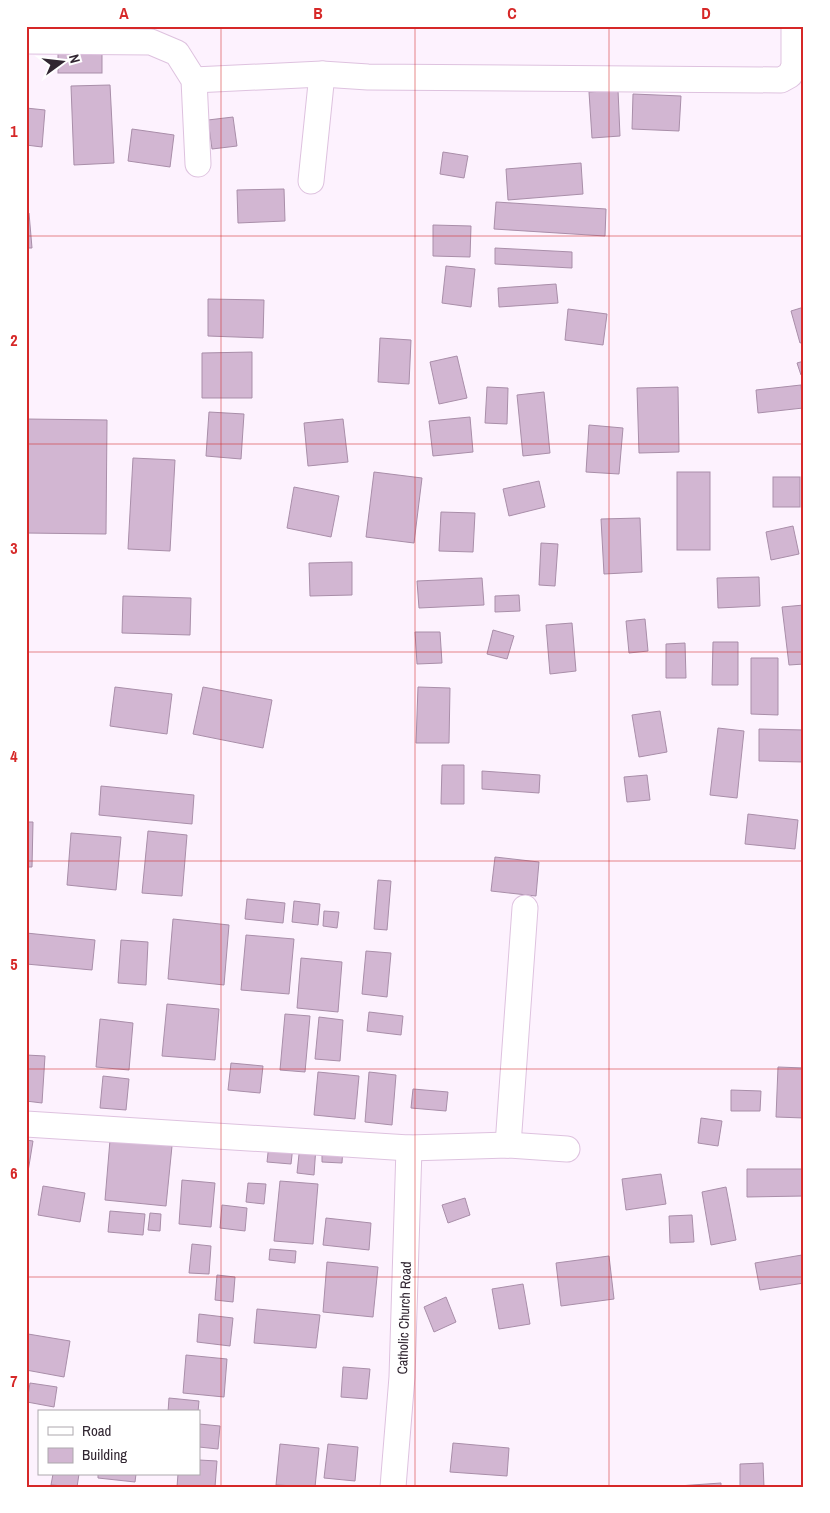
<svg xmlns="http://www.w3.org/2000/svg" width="830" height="1513" viewBox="0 0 830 1513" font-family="'Archivo Narrow',sans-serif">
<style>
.building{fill:#d2b6d2;stroke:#a98ea9}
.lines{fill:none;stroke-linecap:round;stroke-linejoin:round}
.street-casing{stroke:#dec2df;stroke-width:27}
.street{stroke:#fff;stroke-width:25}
.grid{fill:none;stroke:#d62828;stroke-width:1;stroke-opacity:0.55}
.labels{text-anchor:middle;stroke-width:4;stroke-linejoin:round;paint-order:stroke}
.street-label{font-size:14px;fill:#312631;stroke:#fff}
.neatline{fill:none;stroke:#d62828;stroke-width:2}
.grid-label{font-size:16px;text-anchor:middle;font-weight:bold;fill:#d62828}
</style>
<rect width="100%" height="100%" fill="#fdf2fe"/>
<g class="building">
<rect x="58" y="51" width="44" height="22"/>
<polygon points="110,85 114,163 74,165 71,86"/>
<polygon points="618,90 620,136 592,138 589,92"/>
<polygon points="633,94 681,96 679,131 632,129"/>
<polygon points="26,108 45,110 42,147 26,145"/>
<polygon points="233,117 237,146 212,149 208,120"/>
<polygon points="132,129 174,135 170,167 128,161"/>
<polygon points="443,152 468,156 464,178 440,174"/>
<polygon points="581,163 583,194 508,200 506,169"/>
<polygon points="284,189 285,221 238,223 237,190"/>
<polygon points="496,202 606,209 605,236 494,229"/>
<polygon points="26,213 29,213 32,248 26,248"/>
<polygon points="433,225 471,226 470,257 433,256"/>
<polygon points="495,248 572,252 572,268 495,264"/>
<polygon points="446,266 475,269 471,307 442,303"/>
<polygon points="556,284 558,303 499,307 498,288"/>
<polygon points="208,299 264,300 263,338 208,336"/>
<polygon points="804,307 804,342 800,343 791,311"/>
<polygon points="568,309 607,314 603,345 565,340"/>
<polygon points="380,338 411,340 409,384 378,382"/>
<polygon points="252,352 252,398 202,398 202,353"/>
<polygon points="457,356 467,398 439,404 430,362"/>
<polygon points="804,361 804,374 801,375 797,363"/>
<polygon points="801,385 803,408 758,413 756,390"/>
<polygon points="487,387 508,388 507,424 485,423"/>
<polygon points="678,387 679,452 639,453 637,388"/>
<polygon points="544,392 550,453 523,456 517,395"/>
<polygon points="209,412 244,414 241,459 206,456"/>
<polygon points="470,417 473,452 433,456 429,421"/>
<polygon points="26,419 107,420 106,534 26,533"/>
<polygon points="343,419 348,462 308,466 304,423"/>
<polygon points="589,425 623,428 619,474 586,472"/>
<polygon points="133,458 175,460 170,551 128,549"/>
<polygon points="374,472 422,478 414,543 366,537"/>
<rect x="677" y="472" width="33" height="78"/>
<rect x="773" y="477" width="27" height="30"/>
<polygon points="539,481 545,507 509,516 503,489"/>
<polygon points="294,487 339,496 331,537 287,528"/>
<polygon points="441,512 475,513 473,552 439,551"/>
<polygon points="640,518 642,572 604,574 601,519"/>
<polygon points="793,526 799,554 771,560 766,532"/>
<polygon points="541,543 558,544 555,586 539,585"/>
<polygon points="352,562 352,595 310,596 309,563"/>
<polygon points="759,577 760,606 718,608 717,578"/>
<polygon points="482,578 484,605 419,608 417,581"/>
<polygon points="519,595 520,611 495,612 495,596"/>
<polygon points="123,596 191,598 190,635 122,633"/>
<polygon points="804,605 804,664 789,665 782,607"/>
<polygon points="645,619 648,651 629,653 626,621"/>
<polygon points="572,623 576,671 550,674 546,625"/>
<polygon points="493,630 514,636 507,659 487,654"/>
<polygon points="415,632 440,632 442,663 417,664"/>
<polygon points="713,642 738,642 738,685 712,685"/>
<polygon points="685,643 686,678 666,678 666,644"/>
<polygon points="751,658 778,658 778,715 751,714"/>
<polygon points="115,687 172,694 167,734 110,726"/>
<polygon points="203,687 272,700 263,748 193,734"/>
<polygon points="418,687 450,688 449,743 416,743"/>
<polygon points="660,711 667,752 639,757 632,715"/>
<polygon points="718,728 744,731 737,798 710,795"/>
<polygon points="759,729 804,730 804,762 759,761"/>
<polygon points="442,765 464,765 464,804 441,804"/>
<polygon points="482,771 540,775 539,793 482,789"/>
<polygon points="647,775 650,800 627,802 624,777"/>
<polygon points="101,786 194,795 192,824 99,815"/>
<polygon points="748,814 798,820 795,849 745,844"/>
<polygon points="26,822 33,822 32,867 26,867"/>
<polygon points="148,831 187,835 182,896 142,893"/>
<polygon points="71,833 121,837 116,890 67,885"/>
<polygon points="495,857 539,862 536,896 491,891"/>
<polygon points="378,880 391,881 387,930 374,929"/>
<polygon points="247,899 285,903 283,923 245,919"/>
<polygon points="294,901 320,904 318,925 292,922"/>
<polygon points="324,911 339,912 337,928 323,926"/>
<polygon points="173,919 229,925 224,985 168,979"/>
<polygon points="26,933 95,940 92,970 26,964"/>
<polygon points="246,935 294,939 289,994 241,990"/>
<polygon points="121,940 148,942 146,985 118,983"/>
<polygon points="366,951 391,953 387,997 362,994"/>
<polygon points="301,958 342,962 338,1012 297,1008"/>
<polygon points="167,1004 219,1009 215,1060 162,1056"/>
<polygon points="369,1012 403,1016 401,1035 367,1031"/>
<polygon points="285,1014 310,1016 305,1072 280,1070"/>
<polygon points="319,1017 343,1020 340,1061 315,1059"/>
<polygon points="100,1019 133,1023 129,1070 96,1067"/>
<polygon points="26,1055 45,1056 42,1103 26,1101"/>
<polygon points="231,1063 263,1066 260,1093 228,1090"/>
<polygon points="778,1067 804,1068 804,1118 776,1117"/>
<polygon points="318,1072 359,1076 355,1119 314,1115"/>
<polygon points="369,1072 396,1075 392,1125 365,1122"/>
<polygon points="103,1076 129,1079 126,1110 100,1108"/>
<polygon points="413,1089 448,1092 446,1111 411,1108"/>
<polygon points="731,1090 761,1091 760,1111 731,1111"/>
<polygon points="701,1118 722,1121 718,1146 698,1143"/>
<polygon points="26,1140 33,1141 26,1184"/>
<polygon points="110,1140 172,1146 166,1206 105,1200"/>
<polygon points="269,1144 293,1146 291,1164 267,1162"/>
<polygon points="300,1145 316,1146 314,1175 297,1173"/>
<polygon points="322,1146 343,1146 342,1163 322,1162"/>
<polygon points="747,1169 804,1169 804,1196 747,1197"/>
<polygon points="661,1174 666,1204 626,1210 622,1179"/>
<polygon points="182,1180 215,1183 211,1227 179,1224"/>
<polygon points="280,1181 318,1184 313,1244 274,1241"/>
<polygon points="248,1183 266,1184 264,1204 246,1202"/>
<polygon points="43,1186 85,1193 80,1222 38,1215"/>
<polygon points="726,1187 736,1240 711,1245 702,1192"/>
<polygon points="465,1198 470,1215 448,1223 442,1205"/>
<polygon points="222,1205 247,1208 245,1231 220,1228"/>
<polygon points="110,1211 145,1214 143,1235 108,1232"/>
<polygon points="150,1213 161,1214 160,1231 148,1230"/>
<polygon points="692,1215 694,1242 670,1243 669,1216"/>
<polygon points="326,1218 371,1223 369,1250 323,1245"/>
<polygon points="192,1244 211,1246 209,1274 189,1273"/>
<polygon points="270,1249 296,1251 295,1263 269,1260"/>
<polygon points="802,1255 804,1283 760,1290 755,1263"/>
<polygon points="609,1256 614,1299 561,1306 556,1263"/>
<polygon points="327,1262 378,1267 373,1317 323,1312"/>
<polygon points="217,1275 235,1277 233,1302 215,1300"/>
<polygon points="523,1284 530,1324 499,1329 492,1289"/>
<polygon points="446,1297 456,1322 434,1332 424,1307"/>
<polygon points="257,1309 320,1315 316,1348 254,1343"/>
<polygon points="199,1314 233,1318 230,1346 197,1342"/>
<polygon points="28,1334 70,1341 64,1377 26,1370"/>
<polygon points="186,1355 227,1359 224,1397 183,1393"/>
<polygon points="343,1367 370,1369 367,1399 341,1397"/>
<polygon points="30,1383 57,1387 54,1407 27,1402"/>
<polygon points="169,1398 199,1401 198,1412 168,1412"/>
<polygon points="199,1424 220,1426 218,1449 199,1447"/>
<polygon points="453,1443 509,1448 507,1476 450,1472"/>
<polygon points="280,1444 319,1448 315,1487 276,1485"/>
<polygon points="328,1444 358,1447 355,1481 324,1478"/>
<polygon points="199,1460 217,1461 215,1487 177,1487 178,1474 199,1474"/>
<polygon points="763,1463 764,1487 740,1487 740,1464"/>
<polygon points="53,1474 79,1474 77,1487 51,1485"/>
<polygon points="98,1474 136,1474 135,1482 98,1478"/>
<polygon points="721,1483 721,1487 678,1487 678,1486"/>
</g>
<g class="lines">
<defs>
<g id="street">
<polyline points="26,41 151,42 177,53 194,80 198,164"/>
<polyline points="194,80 322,74 368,77 781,80 790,75 794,66 794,26"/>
<polyline points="311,181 322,74"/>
<polyline points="26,1124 409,1148 508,1145 567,1149"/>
<polyline points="508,1145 525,908"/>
<polyline points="393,1487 402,1377 409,1148"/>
</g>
</defs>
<use href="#street" class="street-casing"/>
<use href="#street" class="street"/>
</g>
<path class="grid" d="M221 26V1487M415 26V1487M609 26V1487M26 236H804M26 444H804M26 652H804M26 861H804M26 1069H804M26 1277H804"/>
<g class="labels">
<g class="street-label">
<text transform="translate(404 1318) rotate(-88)" y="5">Catholic Church Road</text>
</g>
</g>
<rect width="830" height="1513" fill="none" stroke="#ffffff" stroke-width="55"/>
<rect x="38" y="1410" width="162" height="65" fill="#ffffff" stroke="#ada8ad"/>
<rect x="48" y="1427" width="25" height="8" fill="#ffffff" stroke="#ada8ad"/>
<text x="82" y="1436" font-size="15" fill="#312631">Road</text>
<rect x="48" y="1448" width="25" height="15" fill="#d2b6d2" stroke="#ada8ad"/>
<text x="82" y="1460" font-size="15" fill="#312631">Building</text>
<g transform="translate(62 62) rotate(75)" stroke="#ffffff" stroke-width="4" paint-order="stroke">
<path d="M0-4L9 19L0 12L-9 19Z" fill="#312631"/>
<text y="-8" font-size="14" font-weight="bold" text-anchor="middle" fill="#312631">N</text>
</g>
<rect x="28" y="28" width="774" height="1458" class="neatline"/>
<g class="grid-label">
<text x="124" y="19">A</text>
<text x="318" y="19">B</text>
<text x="512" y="19">C</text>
<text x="706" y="19">D</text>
<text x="14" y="137">1</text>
<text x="14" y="346">2</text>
<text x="14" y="554">3</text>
<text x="14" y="762">4</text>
<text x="14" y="970">5</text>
<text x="14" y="1179">6</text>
<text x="14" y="1387">7</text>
</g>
</svg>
